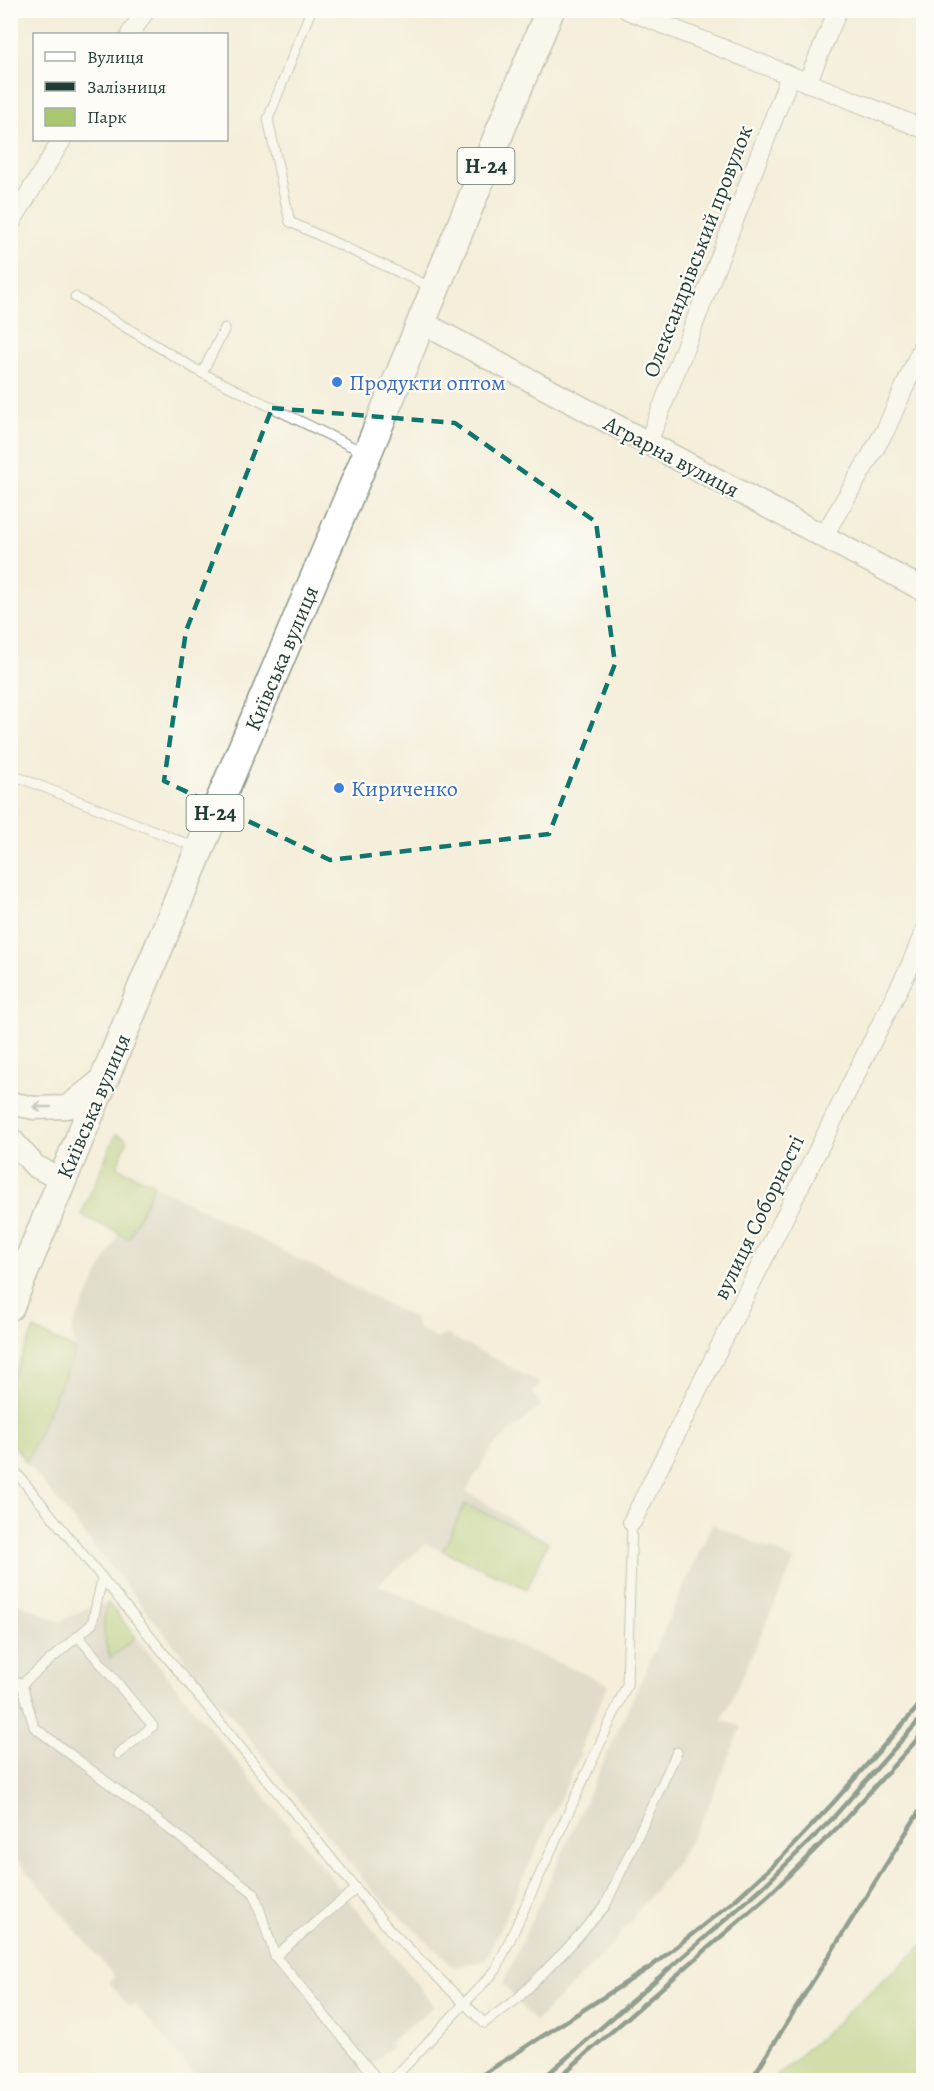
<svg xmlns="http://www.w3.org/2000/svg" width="934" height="2091" viewBox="0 0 934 2091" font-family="Alegreya,serif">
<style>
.industrial{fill:#c8c4b8}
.green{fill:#a8c76f;stroke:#648252;stroke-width:1.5}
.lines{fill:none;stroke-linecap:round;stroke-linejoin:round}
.service-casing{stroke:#8a9687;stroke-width:11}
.minor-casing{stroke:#8a9687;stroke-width:20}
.tertiary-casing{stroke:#8a9687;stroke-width:25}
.primary-casing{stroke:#8a9687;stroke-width:31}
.service{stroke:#fff;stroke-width:9}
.minor{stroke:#fff;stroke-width:18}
.tertiary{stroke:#fff;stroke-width:22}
.primary{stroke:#fff;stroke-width:28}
.rail{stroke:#1f3d34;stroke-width:4.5}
.oneway{stroke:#8f9e9a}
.marked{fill:none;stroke:#0f766e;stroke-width:4.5;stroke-dasharray:12 8;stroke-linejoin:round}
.shop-dot{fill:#3f7fe0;stroke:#fdfcf7;stroke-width:2}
.labels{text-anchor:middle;stroke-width:4.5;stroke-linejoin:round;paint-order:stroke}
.shield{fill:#fdfcf7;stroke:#62766e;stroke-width:1.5}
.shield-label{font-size:21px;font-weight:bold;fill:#1f3d34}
.street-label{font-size:22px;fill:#1f3d34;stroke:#fdfcf7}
.shop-label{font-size:22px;fill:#366cbe;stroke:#fdfcf7;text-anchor:start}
</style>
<rect width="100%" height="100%" fill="#fdfcf7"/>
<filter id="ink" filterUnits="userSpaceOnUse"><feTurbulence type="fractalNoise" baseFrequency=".0167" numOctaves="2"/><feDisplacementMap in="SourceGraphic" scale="12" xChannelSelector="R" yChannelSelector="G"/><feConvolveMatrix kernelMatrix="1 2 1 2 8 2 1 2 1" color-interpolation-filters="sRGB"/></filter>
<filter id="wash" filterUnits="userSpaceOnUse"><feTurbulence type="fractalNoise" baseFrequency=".008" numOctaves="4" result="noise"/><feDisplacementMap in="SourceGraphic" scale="24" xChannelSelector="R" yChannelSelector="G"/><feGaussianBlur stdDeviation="1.35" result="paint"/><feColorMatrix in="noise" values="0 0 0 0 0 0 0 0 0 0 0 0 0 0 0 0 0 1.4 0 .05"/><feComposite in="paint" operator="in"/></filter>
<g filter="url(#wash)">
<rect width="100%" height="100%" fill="#f4eeda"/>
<g class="industrial">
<polygon points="145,1180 414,1318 417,1327 436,1339 446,1334 541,1383 532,1393 542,1405 493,1447 466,1491 548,1542 527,1589 426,1544 378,1585 608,1684 579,1752 581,1753 485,1961 454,1967 370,1888 26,1462 76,1350 71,1330"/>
<polygon points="712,1524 795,1560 722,1720 741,1727 705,1815 677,1862 607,1951 535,2022 503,1983"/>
<polygon points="10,1599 60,1622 86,1608 108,1603 435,2006 389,2043 392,2047 351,2080 199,2080 135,2004 129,2007 109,1982 115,1977 11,1852"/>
</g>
<g class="green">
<polygon points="116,1134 125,1138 127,1142 117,1167 154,1184 129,1238 81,1215"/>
<polygon points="34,1329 76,1350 26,1462 11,1441 11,1381"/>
<polygon points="465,1504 548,1542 527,1589 443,1551"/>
<path d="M108 1603 136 1637 110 1658C104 1639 100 1623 108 1603Z"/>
<polygon points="923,1945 923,2080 775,2080 779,2074"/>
</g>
</g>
<g filter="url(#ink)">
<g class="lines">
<defs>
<g id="service">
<polyline points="311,10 268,119 290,222 433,288"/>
<polyline points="75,297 202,373 365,453"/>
<polyline points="202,373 225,328"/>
<polyline points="10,774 198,848"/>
<polyline points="10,1465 389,1929 484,2023 517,1999 565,1951 605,1906 677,1752"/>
<polyline points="78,1636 153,1726 118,1754"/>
<polyline points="10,1679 22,1684 92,1624 102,1579"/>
<polyline points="22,1684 34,1727 254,1893 275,1956 378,2080"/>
<polyline points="275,1956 356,1889"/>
<polyline points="392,2080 496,1970 627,1685 632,1522"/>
</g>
<g id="minor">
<polyline points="627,10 924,129"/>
<polyline points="130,34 146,10"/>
<polyline points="807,83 838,10"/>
<polyline points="10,224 62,140"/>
<polyline points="648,443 790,76"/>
<polyline points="823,537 885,431 924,343"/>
<polyline points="632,1522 911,964 924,932"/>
</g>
<g id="tertiary">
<polyline points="421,322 924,590"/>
<polyline points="10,1103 34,1108 67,1107 105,1077"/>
<polyline points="10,1138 35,1166 62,1180"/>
</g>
<polyline id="primary" points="10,1306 205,836 367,454 550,10"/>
</defs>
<use href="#service" class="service-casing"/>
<use href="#minor" class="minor-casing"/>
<use href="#tertiary" class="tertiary-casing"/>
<use href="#primary" class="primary-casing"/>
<use href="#service" class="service"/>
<use href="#minor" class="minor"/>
<use href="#tertiary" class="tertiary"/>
<use href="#primary" class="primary"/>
<g class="rail">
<polyline points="474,2080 652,1966 735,1900 781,1858 833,1803 924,1700"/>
<polyline points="541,2080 764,1886 832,1819 924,1715"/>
<polyline points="556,2080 769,1895 839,1826 924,1732"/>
<polyline points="751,2080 924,1804"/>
</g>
</g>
<defs><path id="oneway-shaft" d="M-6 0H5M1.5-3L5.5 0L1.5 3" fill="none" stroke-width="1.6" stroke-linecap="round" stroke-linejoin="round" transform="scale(1.5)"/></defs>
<use class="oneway" href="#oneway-shaft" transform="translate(42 1107) rotate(-180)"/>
</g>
<path d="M0 0H934V2091H0ZM272 408 455 423 596 522 615 664 549 834 330 860 164 781 186 631Z" fill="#f4eeda" fill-opacity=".55" fill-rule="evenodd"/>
<path class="marked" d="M272 408 455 423 596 522 615 664 549 834 330 860 164 781 186 631Z"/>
<g class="shop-dot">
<circle cx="337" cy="382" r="6"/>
<circle cx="339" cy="788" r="6"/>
</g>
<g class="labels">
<g class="shield">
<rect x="457.5" y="148" width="57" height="36" rx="4.5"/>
<rect x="186.5" y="795" width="57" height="36" rx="4.5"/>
</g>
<g class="shield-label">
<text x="486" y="173">Н-24</text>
<text x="215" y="820">Н-24</text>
</g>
<g class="street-label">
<text transform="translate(697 251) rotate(-69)" y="8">Олександрівський провулок</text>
<text transform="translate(672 456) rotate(28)" y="8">Аграрна вулиця</text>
<text transform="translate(281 658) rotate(-67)" y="8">Київська вулиця</text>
<text transform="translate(93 1106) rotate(-67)" y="8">Київська вулиця</text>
<text transform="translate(758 1217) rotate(-64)" y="8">вулиця Соборності</text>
</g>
<g class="shop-label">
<text x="349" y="390">Продукти оптом</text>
<text x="351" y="796">Кириченко</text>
</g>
</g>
<rect width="934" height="2091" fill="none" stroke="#fdfcf7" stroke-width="36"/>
<rect x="33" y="33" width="195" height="108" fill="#fdfcf7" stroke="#a4b0a9" stroke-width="1.5"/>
<rect x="45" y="52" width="30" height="9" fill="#ffffff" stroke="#a4b0a9" stroke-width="1.5"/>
<text x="87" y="63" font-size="18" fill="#1f3d34">Вулиця</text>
<rect x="45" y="82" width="30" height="9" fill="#1f3d34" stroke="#a4b0a9" stroke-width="1.5"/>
<text x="87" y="93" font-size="18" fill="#1f3d34">Залізниця</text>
<rect x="45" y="108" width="30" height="18" fill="#a8c76f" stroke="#a4b0a9" stroke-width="1.5"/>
<text x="87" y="123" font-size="18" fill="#1f3d34">Парк</text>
</svg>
